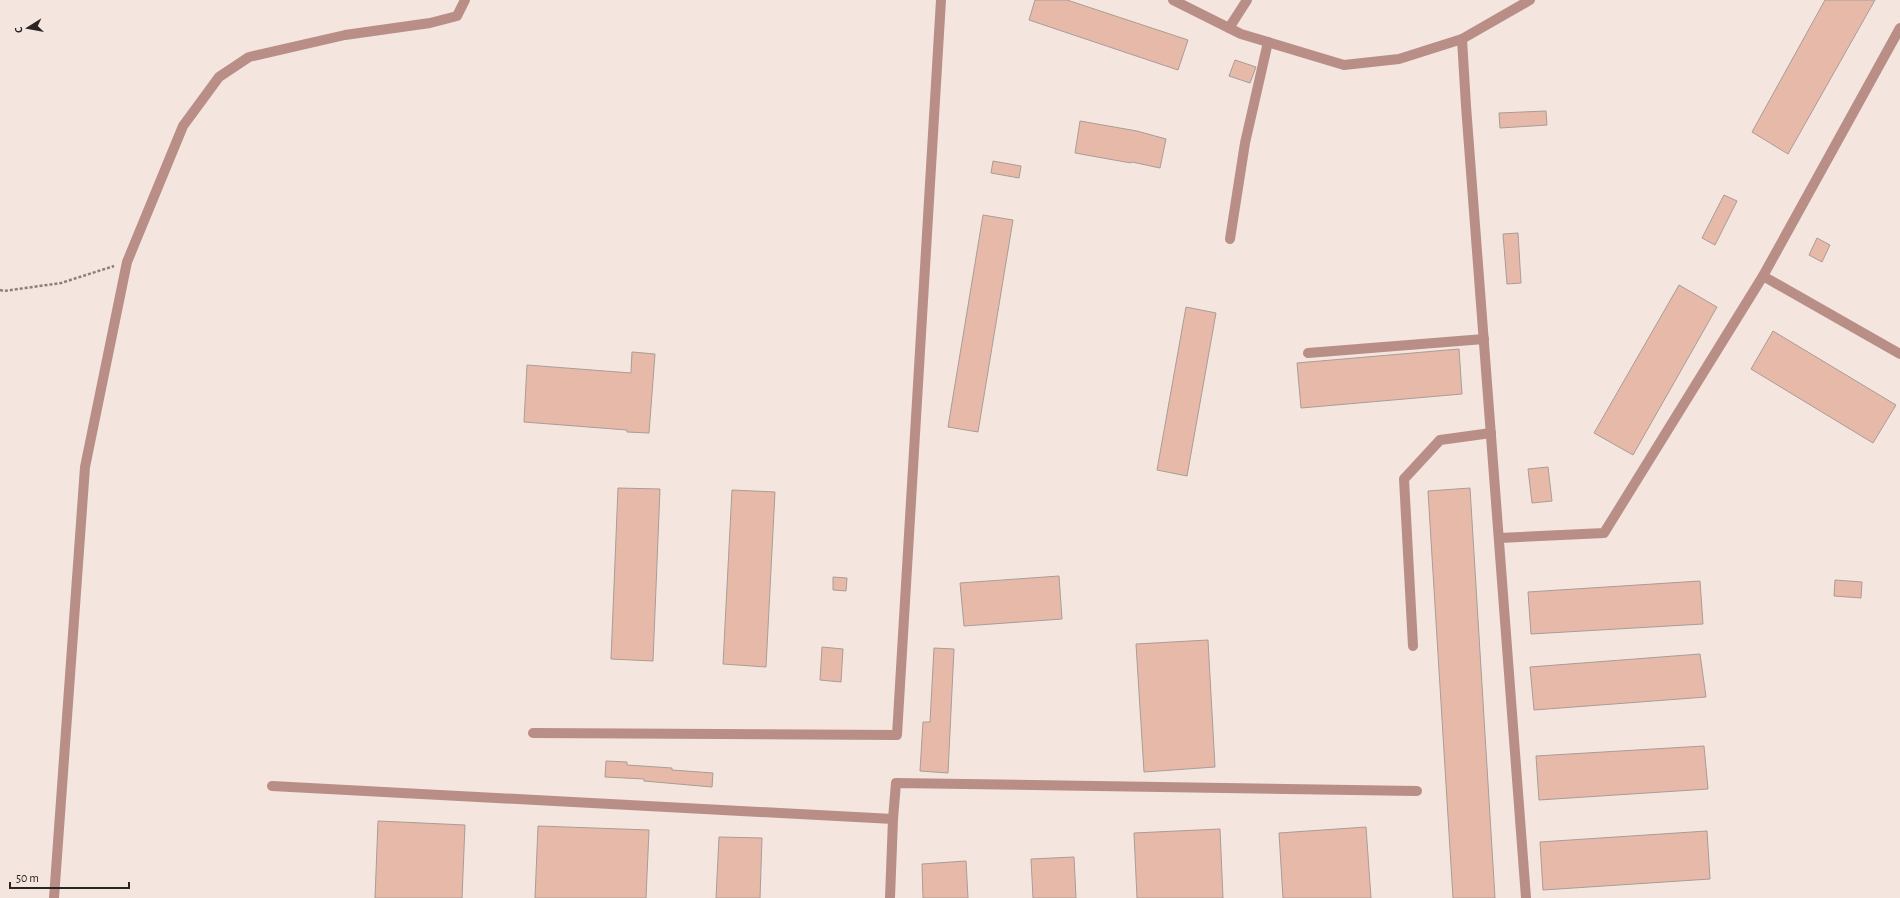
<svg xmlns="http://www.w3.org/2000/svg" width="1900" height="898" viewBox="0 0 1900 898" font-family="'Alegreya Sans',sans-serif">
<style>
.building{fill:#e7b9a9;stroke:#aa9c97}
.lines{fill:none;stroke-linecap:round;stroke-linejoin:round}
.path{stroke:#89807c;stroke-width:2.5;stroke-dasharray:3 2;stroke-linecap:butt}
.minor{stroke:#b98e86;stroke-width:10}
</style>
<rect width="100%" height="100%" fill="#f4e5df"/>
<g class="building">
<polygon points="1035,0 1067,0 1188,40 1178,70 1029,20"/>
<polygon points="1825,0 1875,0 1788,154 1752,132"/>
<polygon points="1235,60 1256,67 1250,83 1229,76"/>
<polygon points="1546,111 1547,125 1500,128 1499,113"/>
<polygon points="1080,121 1137,131 1166,139 1160,168 1132,162 1131,163 1075,153"/>
<polygon points="993,161 1021,166 1019,178 991,173"/>
<polygon points="1724,195 1737,201 1715,245 1702,238"/>
<polygon points="983,215 1013,220 978,432 948,427"/>
<polygon points="1518,233 1521,283 1507,284 1503,234"/>
<polygon points="1817,238 1830,245 1822,262 1809,255"/>
<polygon points="1679,285 1717,307 1633,455 1594,433"/>
<polygon points="1186,307 1216,313 1187,476 1157,470"/>
<polygon points="1773,331 1896,405 1873,443 1751,369"/>
<polygon points="1459,349 1462,394 1301,408 1297,363"/>
<polygon points="632,352 655,354 649,433 627,432 627,430 524,422 527,365 631,373"/>
<polygon points="1548,467 1552,501 1532,503 1528,469"/>
<polygon points="618,488 660,489 653,661 611,659"/>
<polygon points="1470,488 1495,898 1453,898 1428,491"/>
<polygon points="732,490 775,492 766,667 723,664"/>
<polygon points="1059,576 1062,619 964,626 960,583"/>
<polygon points="833,577 847,578 846,591 833,590"/>
<polygon points="1835,580 1862,582 1861,598 1834,596"/>
<polygon points="1700,581 1703,624 1531,634 1528,592"/>
<polygon points="1208,640 1215,767 1144,772 1136,644"/>
<polygon points="822,647 843,649 841,682 820,680"/>
<polygon points="934,648 954,649 948,773 920,771 923,722 930,722"/>
<polygon points="1700,654 1706,697 1534,710 1530,667"/>
<polygon points="1704,746 1708,789 1539,800 1536,756"/>
<polygon points="606,761 627,762 627,765 672,768 672,770 713,773 712,787 644,781 644,779 605,777"/>
<polygon points="378,821 465,825 462,898 375,898"/>
<polygon points="538,826 649,830 646,898 535,898"/>
<polygon points="1366,827 1371,898 1283,898 1279,833"/>
<polygon points="1220,829 1223,898 1137,898 1134,833"/>
<polygon points="1707,831 1710,879 1543,890 1540,842"/>
<polygon points="719,837 762,838 760,898 716,898"/>
<polygon points="1074,857 1076,898 1033,898 1031,859"/>
<polygon points="966,861 968,898 923,898 922,864"/>
</g>
<g class="lines">
<polyline class="path" points="0,290 4,291 61,283 114,266"/>
<g class="minor">
<polyline points="1173,0 1241,34 1344,65 1399,59 1462,39 1530,0"/>
<polyline points="1229,28 1247,0"/>
<polyline points="1462,39 1466,106 1526,898"/>
<polyline points="1230,239 1245,143 1268,42"/>
<polyline points="1763,276 1900,354"/>
<polyline points="1308,353 1484,339"/>
<polyline points="1499,538 1604,533 1763,276 1900,28"/>
<polyline points="1413,646 1404,479 1440,440 1491,433"/>
<polyline points="533,733 897,735 941,0"/>
<polyline points="272,786 893,819 890,898"/>
<polyline points="893,819 896,783 1417,791"/>
<polyline points="54,898 85,467 127,262 183,126 219,77 249,57 345,35 430,23 457,16 465,0"/>
</g>
</g>
<g transform="translate(28 28) rotate(259)" stroke="#f4e5df" stroke-width="3" paint-order="stroke">
<path d="M0-3L7 15L0 10L-7 15Z" fill="#2a2523"/>
<text y="-6" font-size="11" font-weight="bold" text-anchor="middle" fill="#2a2523">С</text>
</g>
<path d="M10 882v6h119v-6" fill="none" stroke="#2a2523" stroke-width="2"/>
<text x="16" y="882" font-size="12" fill="#2a2523" stroke="#f4e5df" stroke-width="3" paint-order="stroke">50 m</text>
</svg>
